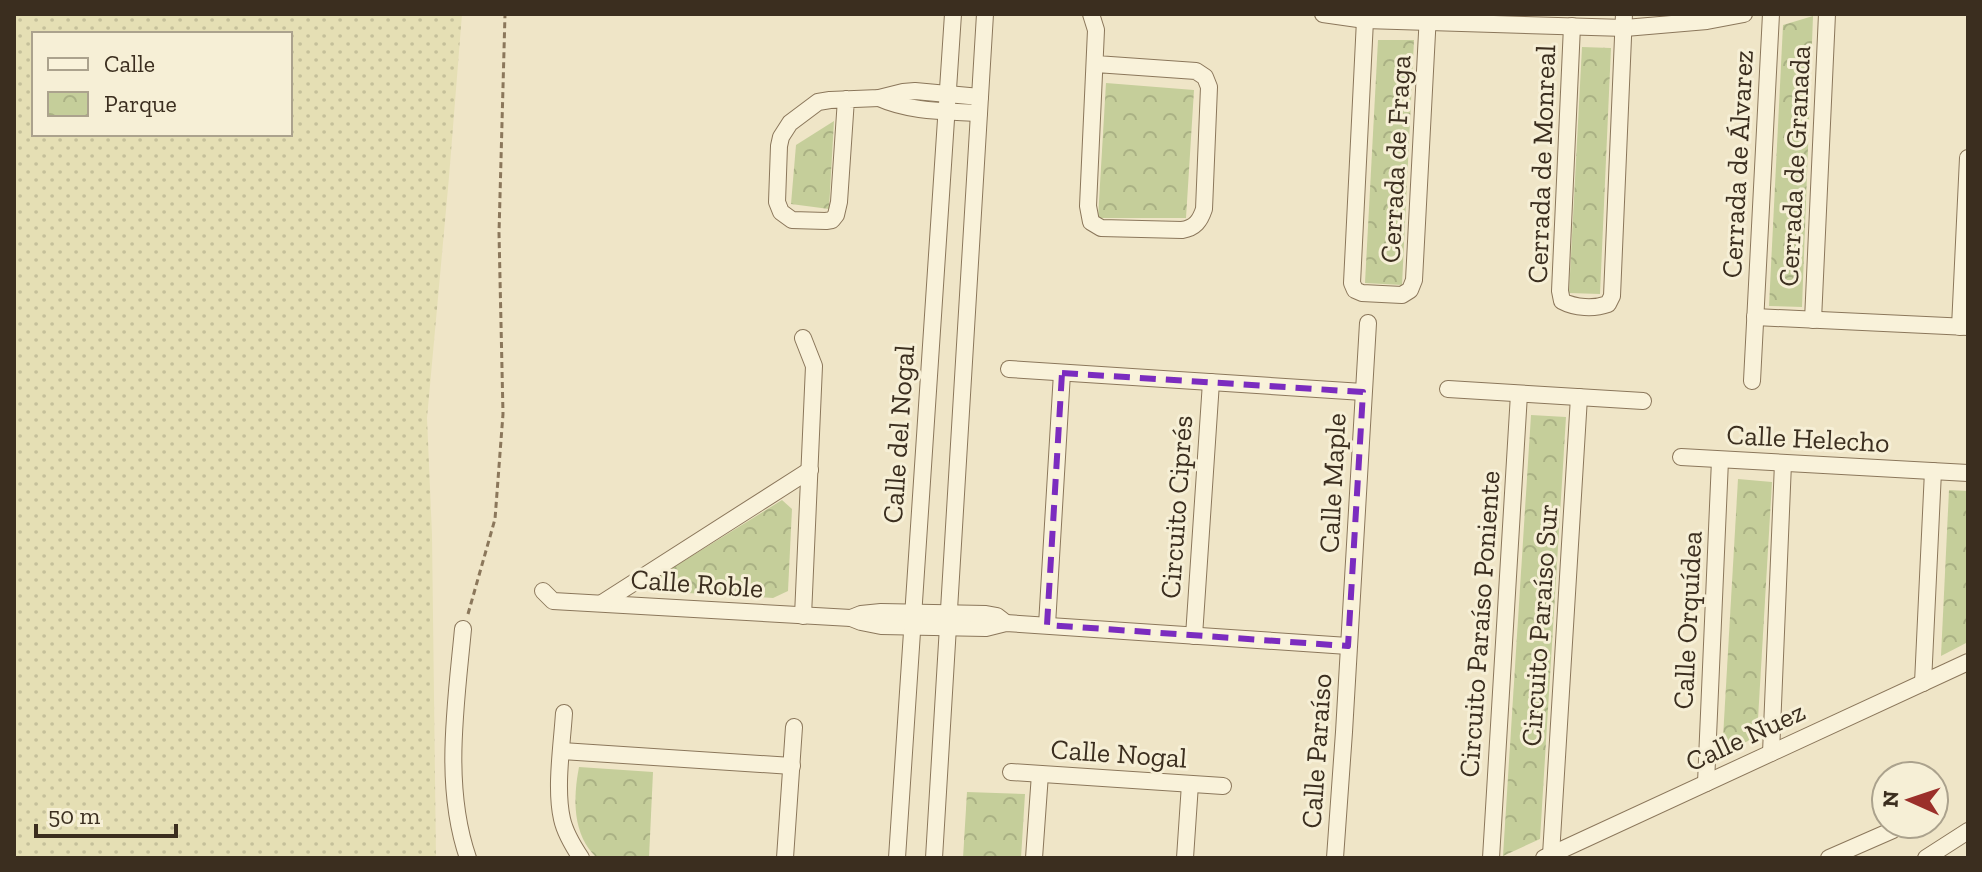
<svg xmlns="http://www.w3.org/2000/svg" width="1982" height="872" viewBox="0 0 1982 872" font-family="'Zilla Slab',serif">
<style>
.farmland{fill:url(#farmland-dots);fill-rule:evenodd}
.park{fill:url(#park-crowns)}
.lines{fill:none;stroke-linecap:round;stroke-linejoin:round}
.street-casing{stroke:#8b775b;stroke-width:18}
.path{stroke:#8b775b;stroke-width:3;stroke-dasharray:6 4;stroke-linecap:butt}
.street{stroke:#f9f2da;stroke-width:16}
.marked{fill:none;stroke:#7b2cbf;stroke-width:6;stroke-dasharray:16 10;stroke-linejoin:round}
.labels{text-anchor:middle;stroke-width:6;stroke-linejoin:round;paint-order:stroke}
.street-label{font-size:28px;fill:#3b2e1f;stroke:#f6efd6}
</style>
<defs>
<pattern id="farmland-dots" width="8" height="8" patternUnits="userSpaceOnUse" patternTransform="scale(2)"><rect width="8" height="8" fill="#e5dfb4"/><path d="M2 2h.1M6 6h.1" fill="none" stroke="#c5c09a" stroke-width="1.8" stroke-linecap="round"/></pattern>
<pattern id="park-crowns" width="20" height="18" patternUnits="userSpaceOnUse" patternTransform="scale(2)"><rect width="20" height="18" fill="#c5ce9a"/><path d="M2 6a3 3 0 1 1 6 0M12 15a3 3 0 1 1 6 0" fill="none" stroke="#aab184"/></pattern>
</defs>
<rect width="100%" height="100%" fill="#efe5c7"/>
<path class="farmland" d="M14 14H462L449 177 427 418 432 535 436 858H14ZM34 34H290V134H34Z"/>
<g class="park">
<polygon points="1813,16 1802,307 1769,306 1783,25"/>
<polygon points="1378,40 1414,40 1402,285 1365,283"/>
<polygon points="1582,47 1611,48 1600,294 1569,293"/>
<polygon points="1106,83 1194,90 1186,218 1098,218"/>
<polygon points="834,121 829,209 791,204 796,145"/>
<polygon points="1531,415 1566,417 1540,839 1503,856"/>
<polygon points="1738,479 1772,482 1757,736 1722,755"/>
<polygon points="1949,490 1968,491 1968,642 1941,656"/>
<polygon points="782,500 792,509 788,591 773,598 637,590"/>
<path d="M579 767 653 772 649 858H597C572 835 573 798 579 767Z"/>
<polygon points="967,792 1025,794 1021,858 963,858"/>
</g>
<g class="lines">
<defs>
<g id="street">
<path d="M1091 14 1096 30 1088 206 1091 222 1101 228 1182 230C1195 228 1200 221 1204 209L1209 87 1205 77 1196 71 1096 64"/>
<polyline points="1323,14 1365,20 1625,28 1707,21 1744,14"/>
<polyline points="1365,20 1352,283 1355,290 1362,293 1402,295 1410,290 1414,280 1428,14"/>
<path d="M1572 26 1560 291 1562 301C1575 308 1594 309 1608 304L1612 296 1624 14"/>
<path d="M879 98C910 112 945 111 979 113"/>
<polyline points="846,99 839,202 836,215 832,220 826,221 792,220 781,212 777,202 779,146 781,137 790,123 818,102 830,100 879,98 903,92 915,91 980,97"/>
<polyline points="1755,317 1968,327"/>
<polyline points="1813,320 1827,14"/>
<polyline points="1960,327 1968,158"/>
<polyline points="1009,369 1363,392"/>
<polyline points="1752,381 1771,14"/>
<polyline points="1448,389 1643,401"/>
<polyline points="1681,457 1968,473"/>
<polyline points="543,591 553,601 851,618 861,622 881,626 986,628 1006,623 1348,646"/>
<polyline points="602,603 810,470"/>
<polyline points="803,616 814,366 803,338"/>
<polyline points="851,618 861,614 881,612 986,614 997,616 1006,623"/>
<polyline points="1047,625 1062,373"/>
<path d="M463 629C456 704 443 786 468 858"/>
<polyline points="1194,636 1211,382"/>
<polyline points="1923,683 1933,471"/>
<path d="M564 713C562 745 555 788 562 819 565 833 573 846 581 858"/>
<polyline points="562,751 792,766"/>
<polyline points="1771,753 1783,463"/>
<polyline points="1011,772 1223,786"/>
<polyline points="1706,783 1720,460"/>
<polyline points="1551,855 1579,397"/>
<polyline points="785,858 794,727"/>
<polyline points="897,858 953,14"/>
<polyline points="934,858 985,14"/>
<polyline points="1034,858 1040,774"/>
<polyline points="1185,858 1190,784"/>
<polyline points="1335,858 1344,732 1368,323"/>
<polyline points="1491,858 1519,394"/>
<polyline points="1544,858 1968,662"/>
<polyline points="1829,858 1893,830"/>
<polyline points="1926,858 1968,831"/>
</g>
</defs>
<use href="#street" class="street-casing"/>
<polyline class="path" points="468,614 495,519 503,414 499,233 505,14"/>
<use href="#street" class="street"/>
</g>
<path class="marked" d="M1062 373 1363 392 1348 646 1047 625Z"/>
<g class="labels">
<g class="street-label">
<text transform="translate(1395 159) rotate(-87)" y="10">Cerrada de Fraga</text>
<text transform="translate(1541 164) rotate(-88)" y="10">Cerrada de Monreal</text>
<text transform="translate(1737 164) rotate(-87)" y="10">Cerrada de Álvarez</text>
<text transform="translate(1794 166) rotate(-87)" y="10">Cerrada de Granada</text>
<text transform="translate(898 434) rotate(-86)" y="10">Calle del Nogal</text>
<text transform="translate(1808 438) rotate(3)" y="10">Calle Helecho</text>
<text transform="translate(1332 483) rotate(-87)" y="10">Calle Maple</text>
<text transform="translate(1176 507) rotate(-86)" y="10">Circuito Ciprés</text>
<text transform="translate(697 583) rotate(4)" y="10">Calle Roble</text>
<text transform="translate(1687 620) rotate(-87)" y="10">Calle Orquídea</text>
<text transform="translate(1479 624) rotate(-86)" y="10">Circuito Paraíso Poniente</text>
<text transform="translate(1539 625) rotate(-86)" y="10">Circuito Paraíso Sur</text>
<text transform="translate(1745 736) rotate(-25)" y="10">Calle Nuez</text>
<text transform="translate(1316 751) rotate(-86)" y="10">Calle Paraíso</text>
<text transform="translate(1119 753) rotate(4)" y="10">Calle Nogal</text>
</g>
</g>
<rect width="1982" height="872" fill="none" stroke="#3b2e1f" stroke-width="32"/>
<rect x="32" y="32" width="260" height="104" fill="#f6efd6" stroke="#aba28d" stroke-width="2"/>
<rect x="48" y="58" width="40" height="12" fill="#f9f2da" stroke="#aba28d" stroke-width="2"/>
<text x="104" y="72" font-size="24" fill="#3b2e1f">Calle</text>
<rect x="48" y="92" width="40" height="24" fill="url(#park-crowns)" stroke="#aba28d" stroke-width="2"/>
<text x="104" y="112" font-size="24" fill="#3b2e1f">Parque</text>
<g transform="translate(1910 800) rotate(273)"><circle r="38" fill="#f6efd6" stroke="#aba28d" stroke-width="2"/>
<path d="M0-6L14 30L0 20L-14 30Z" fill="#9b2f2a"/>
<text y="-12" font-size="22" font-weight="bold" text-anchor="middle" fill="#3b2e1f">N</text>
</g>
<path d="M36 824v12h140v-12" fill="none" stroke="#3b2e1f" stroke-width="4"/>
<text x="48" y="824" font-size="24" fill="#3b2e1f" stroke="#f6efd6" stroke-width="6" paint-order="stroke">50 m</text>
</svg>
